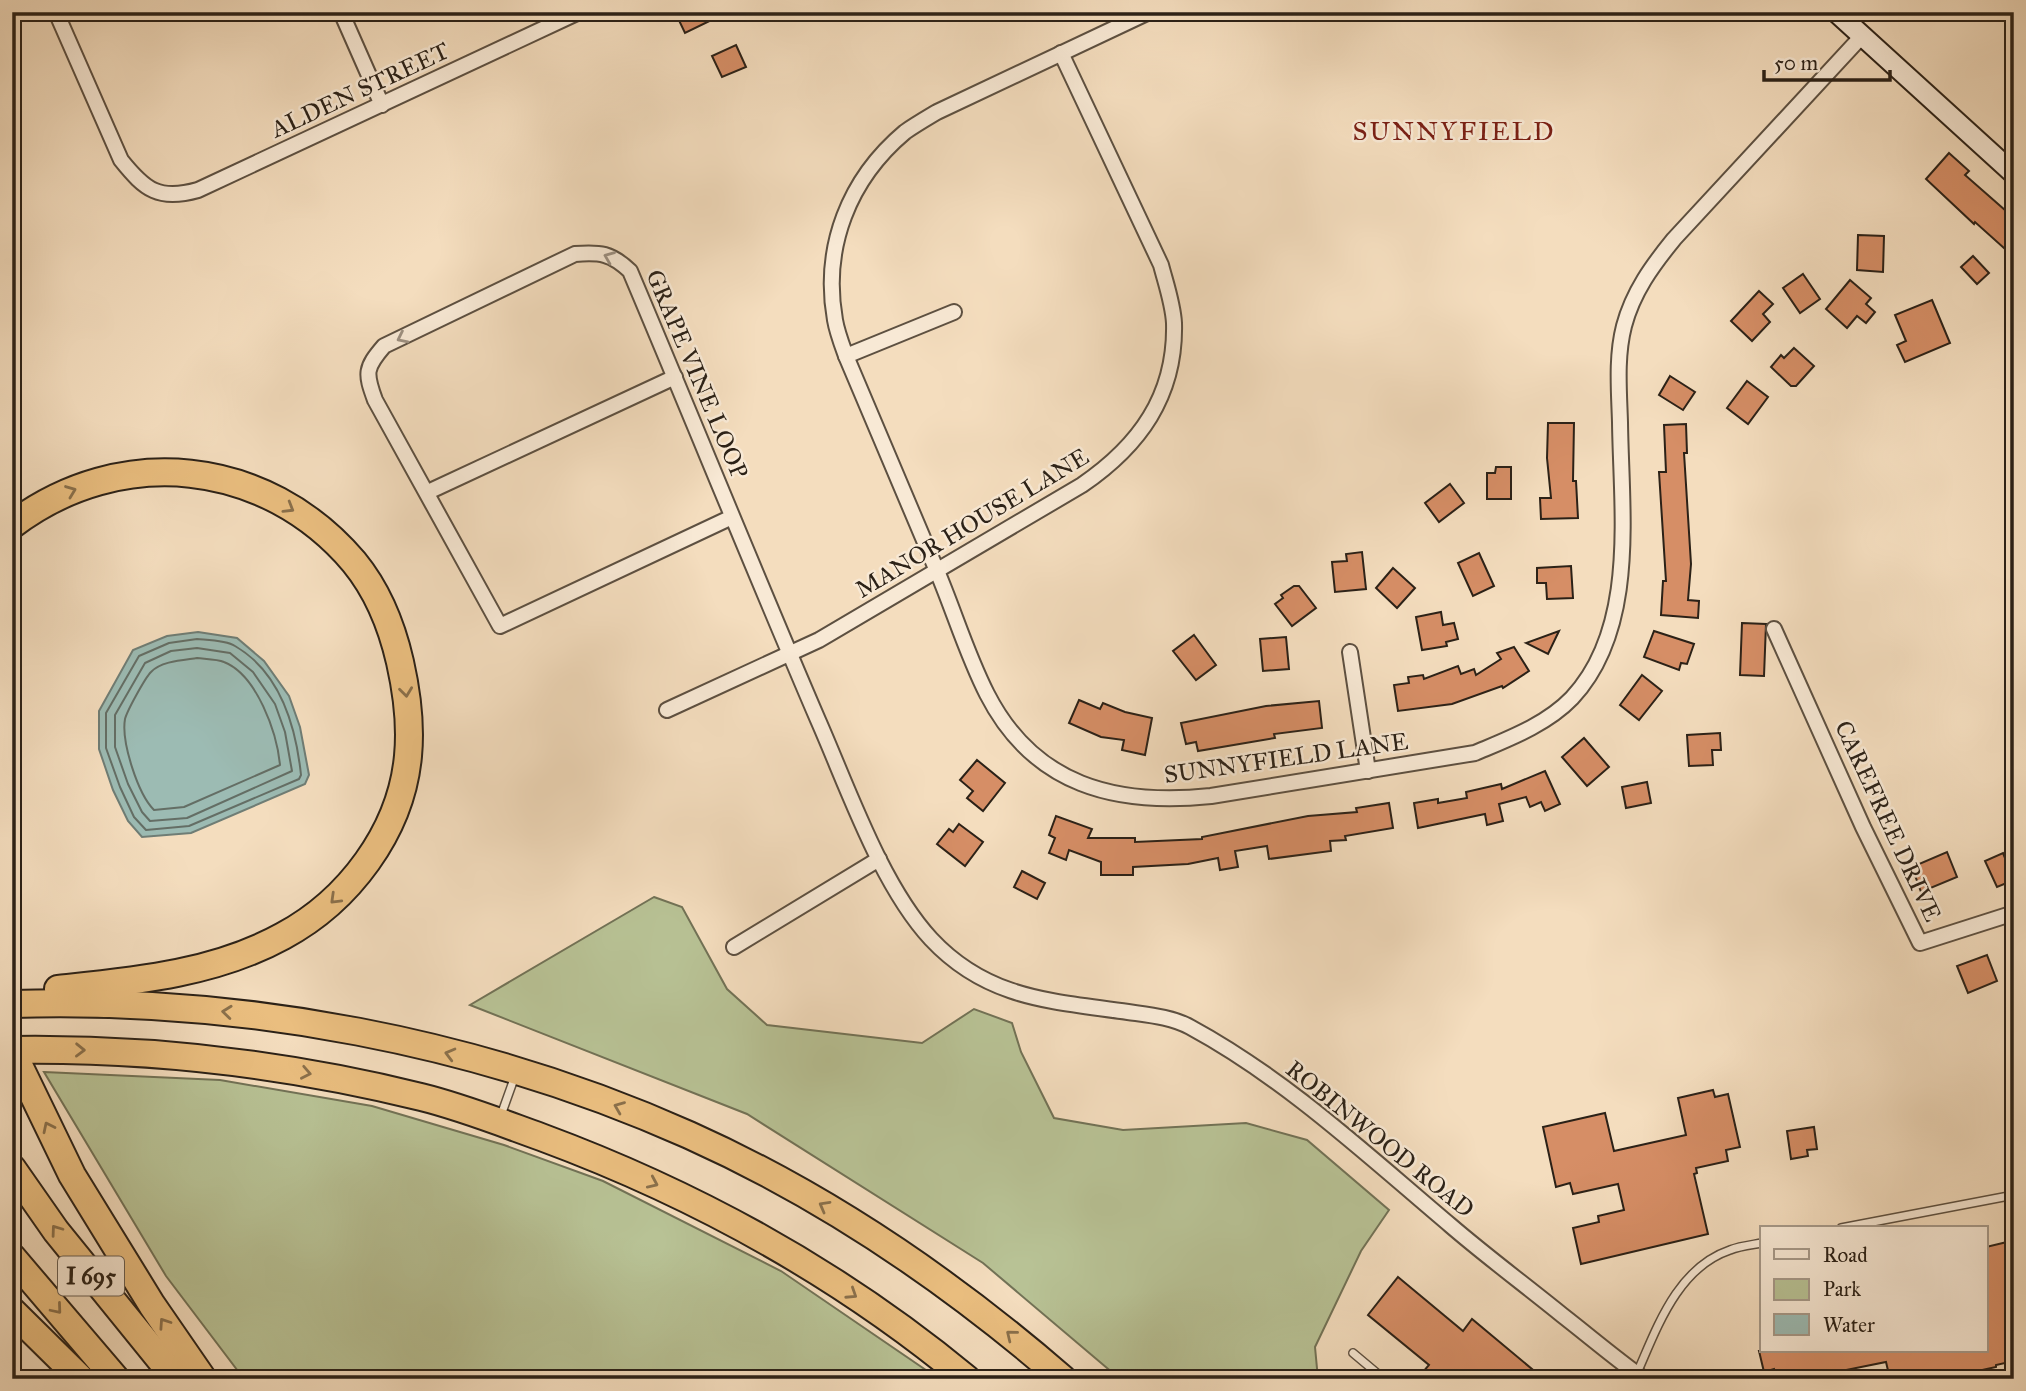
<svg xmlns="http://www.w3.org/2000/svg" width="2026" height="1391" viewBox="0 0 2026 1391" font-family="'IM FELL Great Primer',serif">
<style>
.green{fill:#b8c295;stroke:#727256;stroke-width:2}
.water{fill:#9cbbb3;stroke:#6f7d75;stroke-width:2}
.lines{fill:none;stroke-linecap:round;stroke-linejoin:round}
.shore{stroke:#646e65;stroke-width:2}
.building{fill:#d68e66;stroke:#2b2117;stroke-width:2}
.lane-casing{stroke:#5d5041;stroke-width:10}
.street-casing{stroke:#5d5041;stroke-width:18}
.secondary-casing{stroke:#2b2117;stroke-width:23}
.highway-casing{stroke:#2b2117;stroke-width:30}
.lane{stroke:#f8e9d5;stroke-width:7}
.street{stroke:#f8e9d5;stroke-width:14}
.secondary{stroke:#f8e9d5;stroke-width:19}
.highway{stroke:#eabe7f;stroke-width:26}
.oneway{stroke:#9c8f80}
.oneway2{stroke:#8a704b}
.labels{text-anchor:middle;stroke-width:5;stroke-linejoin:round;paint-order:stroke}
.shield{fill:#f8e9d5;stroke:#685d50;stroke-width:2}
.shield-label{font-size:23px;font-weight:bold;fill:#2b2117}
.street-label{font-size:24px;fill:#2b2117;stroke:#f8e9d5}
.neighbourhood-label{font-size:26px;letter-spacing:2px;fill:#7a1f14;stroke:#f8e9d5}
</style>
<rect width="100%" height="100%" fill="#f4ddbe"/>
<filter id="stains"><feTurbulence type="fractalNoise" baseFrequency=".00286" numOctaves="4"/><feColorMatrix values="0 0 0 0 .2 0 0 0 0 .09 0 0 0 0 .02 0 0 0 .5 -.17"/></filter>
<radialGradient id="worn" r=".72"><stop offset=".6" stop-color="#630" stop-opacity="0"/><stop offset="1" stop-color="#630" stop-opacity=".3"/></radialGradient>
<g class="green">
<polygon points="654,897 682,907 727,989 767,1025 922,1043 974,1009 1012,1023 1021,1052 1054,1118 1123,1130 1246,1123 1307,1140 1389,1210 1361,1251 1315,1347 1318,1379 1120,1379 983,1263 747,1114 470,1005"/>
<polygon points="44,1072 220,1080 372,1106 504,1145 603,1181 781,1271 939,1379 244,1379 166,1276"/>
</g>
<polygon class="water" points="198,632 237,638 264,661 289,696 300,727 309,775 305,784 191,833 142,837 128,821 113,790 99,749 99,711 133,650 167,636"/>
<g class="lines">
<g class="shore">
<path d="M197 639C208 640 226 640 235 646 280 672 296 727 301 775L299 779 189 826 146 830 134 817 120 787 106 748V713L139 656 169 643Z"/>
<polygon points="197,648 230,653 253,672 275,704 285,732 292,771 187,818 150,821 142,812 128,784 115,747 115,715 145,663 171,651"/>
<path d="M197 658C205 659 217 659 224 662 257 675 277 733 280 765L184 807 154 810C138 794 121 742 125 719 127 711 145 678 151 672 161 661 184 660 197 658Z"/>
</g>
</g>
<g class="building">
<polygon points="675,12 728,12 685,33"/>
<polygon points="736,45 746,67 722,77 712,56"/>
<polygon points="1949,153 1969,171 1965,175 2014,218 2014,257 1975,222 1974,224 1926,179"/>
<polygon points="1858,235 1884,236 1883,272 1857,270"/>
<polygon points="1973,256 1989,273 1977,284 1961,267"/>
<polygon points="1803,274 1820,299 1800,313 1783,288"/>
<polygon points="1850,280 1871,298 1866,304 1875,312 1866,323 1857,316 1847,328 1826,309"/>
<polygon points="1759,291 1773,304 1763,314 1770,322 1752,341 1731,321"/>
<polygon points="1932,300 1950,343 1905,362 1897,345 1906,341 1895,315"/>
<polygon points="1794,348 1814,366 1796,386 1791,386 1771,367 1781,355 1784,358"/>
<polygon points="1670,376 1695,392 1683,410 1659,395"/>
<polygon points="1747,381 1768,397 1748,424 1727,408"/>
<polygon points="1548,423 1574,423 1573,481 1576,481 1578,518 1541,519 1540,498 1551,498 1547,458"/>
<polygon points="1686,424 1687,453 1684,453 1691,564 1688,600 1699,601 1698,618 1661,615 1663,581 1666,581 1659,472 1666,472 1664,425"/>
<polygon points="1496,467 1511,467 1511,499 1487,499 1487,473 1495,473"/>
<polygon points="1450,484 1464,503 1439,522 1425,503"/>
<polygon points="1362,552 1366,589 1335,592 1332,562 1347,561 1346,554"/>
<polygon points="1479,553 1494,586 1473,596 1458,563"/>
<polygon points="1571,566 1573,598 1547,599 1546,583 1537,583 1537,568"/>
<polygon points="1393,568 1415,588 1397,608 1376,588"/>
<polygon points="1294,586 1299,586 1316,608 1292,626 1275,604 1283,598 1281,595"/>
<polygon points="1441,612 1443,625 1454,623 1458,639 1446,642 1447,646 1422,650 1416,617"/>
<polygon points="1742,623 1766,624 1764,676 1740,675"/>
<polygon points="1559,631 1548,654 1526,643"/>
<polygon points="1654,631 1694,644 1687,664 1681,663 1679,670 1644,657"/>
<polygon points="1194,635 1216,665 1196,680 1173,651"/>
<polygon points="1286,637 1289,669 1263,671 1260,639"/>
<polygon points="1514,647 1529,671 1503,688 1502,686 1452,704 1398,711 1394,685 1409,683 1408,677 1423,675 1424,679 1458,666 1461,674 1474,669 1476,675 1501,659 1497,653"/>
<polygon points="1642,675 1662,691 1639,720 1620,705"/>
<polygon points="1079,700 1100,709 1103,703 1125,712 1152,718 1145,755 1122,750 1124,740 1101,737 1069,723"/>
<polygon points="1319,701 1322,728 1274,734 1275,738 1198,751 1196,742 1186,744 1181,723 1266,706"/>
<polygon points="1720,733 1721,750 1712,750 1713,765 1689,766 1687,735"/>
<polygon points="1584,738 1609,767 1587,786 1562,757"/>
<polygon points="977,760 1005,783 983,811 967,798 973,791 960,780"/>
<polygon points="1545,771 1560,804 1545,811 1541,802 1530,807 1526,797 1499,804 1503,821 1487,825 1485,814 1418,828 1414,803 1438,799 1438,803 1467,798 1466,792 1501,784 1502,789"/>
<polygon points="1647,782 1651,803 1626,808 1622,787"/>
<polygon points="1389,803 1393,828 1345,836 1346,840 1330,841 1331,851 1269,859 1267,846 1235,851 1238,867 1220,870 1218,858 1188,864 1133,867 1133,875 1101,875 1101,862 1069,850 1066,860 1049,853 1055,838 1049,835 1056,816 1092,829 1088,838 1135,838 1135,842 1202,839 1202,837 1308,816 1357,812 1356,808"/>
<polygon points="959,824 983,842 965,866 937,844 949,829 953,832"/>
<polygon points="1947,852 1957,877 1921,892 1912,867"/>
<polygon points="2003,853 2014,880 1997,887 1985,861"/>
<polygon points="1022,871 1045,883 1037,899 1014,887"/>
<polygon points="1987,955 1997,981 1968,993 1957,966"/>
<polygon points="1713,1090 1715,1097 1728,1094 1740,1147 1726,1150 1728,1161 1696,1168 1697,1173 1694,1174 1708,1234 1581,1264 1573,1228 1599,1222 1598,1216 1624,1210 1618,1184 1573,1194 1570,1183 1556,1187 1543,1127 1605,1113 1614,1151 1686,1135 1678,1098"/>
<polygon points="1814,1127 1817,1149 1807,1150 1808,1156 1791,1159 1787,1131"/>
<polygon points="2007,1242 2014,1272 2014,1361 1996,1365 1996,1367 1941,1379 1890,1379 1886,1362 1846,1370 1847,1375 1831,1379 1776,1379 1774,1369 1764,1372 1759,1351 1986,1351 1986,1247"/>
<polygon points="1398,1277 1463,1331 1472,1319 1544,1379 1431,1379 1423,1372 1429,1365 1368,1315"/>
</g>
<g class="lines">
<defs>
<g id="lane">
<polyline points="500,1118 515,1076"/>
<polyline points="1841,1228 2014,1195"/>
<polyline points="1353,1353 1384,1379"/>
<path d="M1637 1373C1657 1328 1677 1268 1730 1250 1740 1246 1751 1245 1762 1243"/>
</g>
<g id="street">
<path d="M56 12 121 160C145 190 159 201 198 190L579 12"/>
<polyline points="341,12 382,105"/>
<path d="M1149 12 937 112C927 118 915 125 905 132 849 179 822 247 835 320 837 332 842 345 846 356 876 428 907 499 937 571 954 611 967 655 987 694 1034 786 1116 806 1211 796L1475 753C1508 739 1546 725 1572 698 1638 627 1621 511 1620 422 1619 390 1616 357 1624 326 1633 292 1652 266 1674 239L1862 36"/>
<polyline points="846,356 954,312"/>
<polyline points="428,492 675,377"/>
<path d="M732 517 500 626 375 400C365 373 365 368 384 346L575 254C600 252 611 253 630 271 693 420 754 571 818 720 848 788 881 885 931 939 988 1000 1053 1001 1128 1012 1149 1015 1172 1017 1190 1027 1286 1079 1367 1155 1450 1225 1486 1256 1525 1285 1562 1315 1589 1336 1616 1359 1644 1379"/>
<polyline points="1774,629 1863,827 1920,943 2014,913"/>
<polyline points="1350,652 1368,771"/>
<path d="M667 710 819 640 1082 485C1139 446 1176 396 1174 323 1173 304 1166 284 1161 265L1061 53"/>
<polyline points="734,947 879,859"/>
</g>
<polyline id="secondary" points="1836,12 2014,174"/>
<g id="highway">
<path d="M12 525C120 443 266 458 354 562 377 590 392 627 400 662 407 693 411 725 408 756 401 832 348 901 283 936 214 974 134 981 58 989"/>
<path d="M12 1004C242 997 479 1041 689 1135 825 1196 951 1282 1063 1379"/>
<path d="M12 1050C150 1048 287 1064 421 1097 462 1107 502 1123 541 1137 695 1194 840 1274 967 1379"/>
<polyline points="12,1051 72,1175 152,1305 203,1379"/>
<polyline points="12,1168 56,1231 176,1379"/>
<polyline points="12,1257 116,1379"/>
<polyline points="12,1311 81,1379"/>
</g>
</defs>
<use href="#lane" class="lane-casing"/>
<use href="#street" class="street-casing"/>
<use href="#secondary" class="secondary-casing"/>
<use href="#highway" class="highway-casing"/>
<use href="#lane" class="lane"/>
<use href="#street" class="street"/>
<use href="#secondary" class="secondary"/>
<use href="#highway" class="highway"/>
</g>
<defs><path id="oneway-chevron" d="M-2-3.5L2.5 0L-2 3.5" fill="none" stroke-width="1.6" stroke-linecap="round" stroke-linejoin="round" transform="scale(1.75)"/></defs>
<g class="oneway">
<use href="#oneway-chevron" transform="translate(609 257) rotate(-158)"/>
<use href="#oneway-chevron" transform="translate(402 338) rotate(154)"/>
</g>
<g class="oneway2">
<use href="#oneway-chevron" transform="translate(71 491) rotate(-21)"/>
<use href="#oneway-chevron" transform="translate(289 508) rotate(31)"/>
<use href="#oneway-chevron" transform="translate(406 692) rotate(83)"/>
<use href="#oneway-chevron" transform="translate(335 899) rotate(136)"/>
<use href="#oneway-chevron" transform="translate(227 1012) rotate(-174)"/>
<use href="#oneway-chevron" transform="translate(80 1050) rotate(1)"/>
<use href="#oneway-chevron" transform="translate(450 1054) rotate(-165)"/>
<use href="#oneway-chevron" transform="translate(306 1073) rotate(11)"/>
<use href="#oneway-chevron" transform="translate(619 1107) rotate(-158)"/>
<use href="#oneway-chevron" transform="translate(48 1127) rotate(-116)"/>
<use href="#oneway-chevron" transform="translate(653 1183) rotate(24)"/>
<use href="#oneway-chevron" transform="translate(824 1206) rotate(-151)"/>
<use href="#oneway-chevron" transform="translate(56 1230) rotate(-126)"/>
<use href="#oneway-chevron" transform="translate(852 1294) rotate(33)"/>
<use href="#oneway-chevron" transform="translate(57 1309) rotate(50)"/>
<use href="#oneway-chevron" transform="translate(164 1323) rotate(-124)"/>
<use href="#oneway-chevron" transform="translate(1011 1335) rotate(-141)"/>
</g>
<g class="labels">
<rect class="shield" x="58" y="1256.5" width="66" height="39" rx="5"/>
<g class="shield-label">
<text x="91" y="1284">I 695</text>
</g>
<g class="street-label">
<text transform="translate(360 90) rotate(-25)" y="8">ALDEN STREET</text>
<text transform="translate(697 374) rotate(67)" y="8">GRAPE VINE LOOP</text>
<text transform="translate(972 523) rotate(-31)" y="8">MANOR HOUSE LANE</text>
<text transform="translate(1286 758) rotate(-8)" y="8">SUNNYFIELD LANE</text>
<text transform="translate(1888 821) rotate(65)" y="8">CAREFREE DRIVE</text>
<text transform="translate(1380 1139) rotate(39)" y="8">ROBINWOOD ROAD</text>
</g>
<g class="neighbourhood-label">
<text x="1454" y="140">SUNNYFIELD</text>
</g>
</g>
<rect width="2026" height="1391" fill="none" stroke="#f4ddbe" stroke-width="42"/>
<rect x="14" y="14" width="1998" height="1363" fill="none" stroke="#2b2117" stroke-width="3.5"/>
<rect x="21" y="21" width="1984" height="1349" fill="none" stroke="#2b2117" stroke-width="2"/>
<rect x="1760" y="1226" width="228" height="126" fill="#f8e9d5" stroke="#a69989" stroke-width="2"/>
<rect x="1774" y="1249" width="35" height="10" fill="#f8e9d5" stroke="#a69989" stroke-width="2"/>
<text x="1823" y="1262" font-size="21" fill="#2b2117">Road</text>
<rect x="1774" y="1279" width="35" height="21" fill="#b8c295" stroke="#a69989" stroke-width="2"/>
<text x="1823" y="1296" font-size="21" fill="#2b2117">Park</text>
<rect x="1774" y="1314" width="35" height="21" fill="#9cbbb3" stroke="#a69989" stroke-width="2"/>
<text x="1823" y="1332" font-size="21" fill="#2b2117">Water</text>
<path d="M1764 70v10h126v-10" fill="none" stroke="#2b2117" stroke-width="3.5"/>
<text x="1774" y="70" font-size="21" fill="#2b2117" stroke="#f8e9d5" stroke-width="5" paint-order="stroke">50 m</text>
<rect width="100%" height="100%" filter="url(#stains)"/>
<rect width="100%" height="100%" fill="url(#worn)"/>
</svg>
